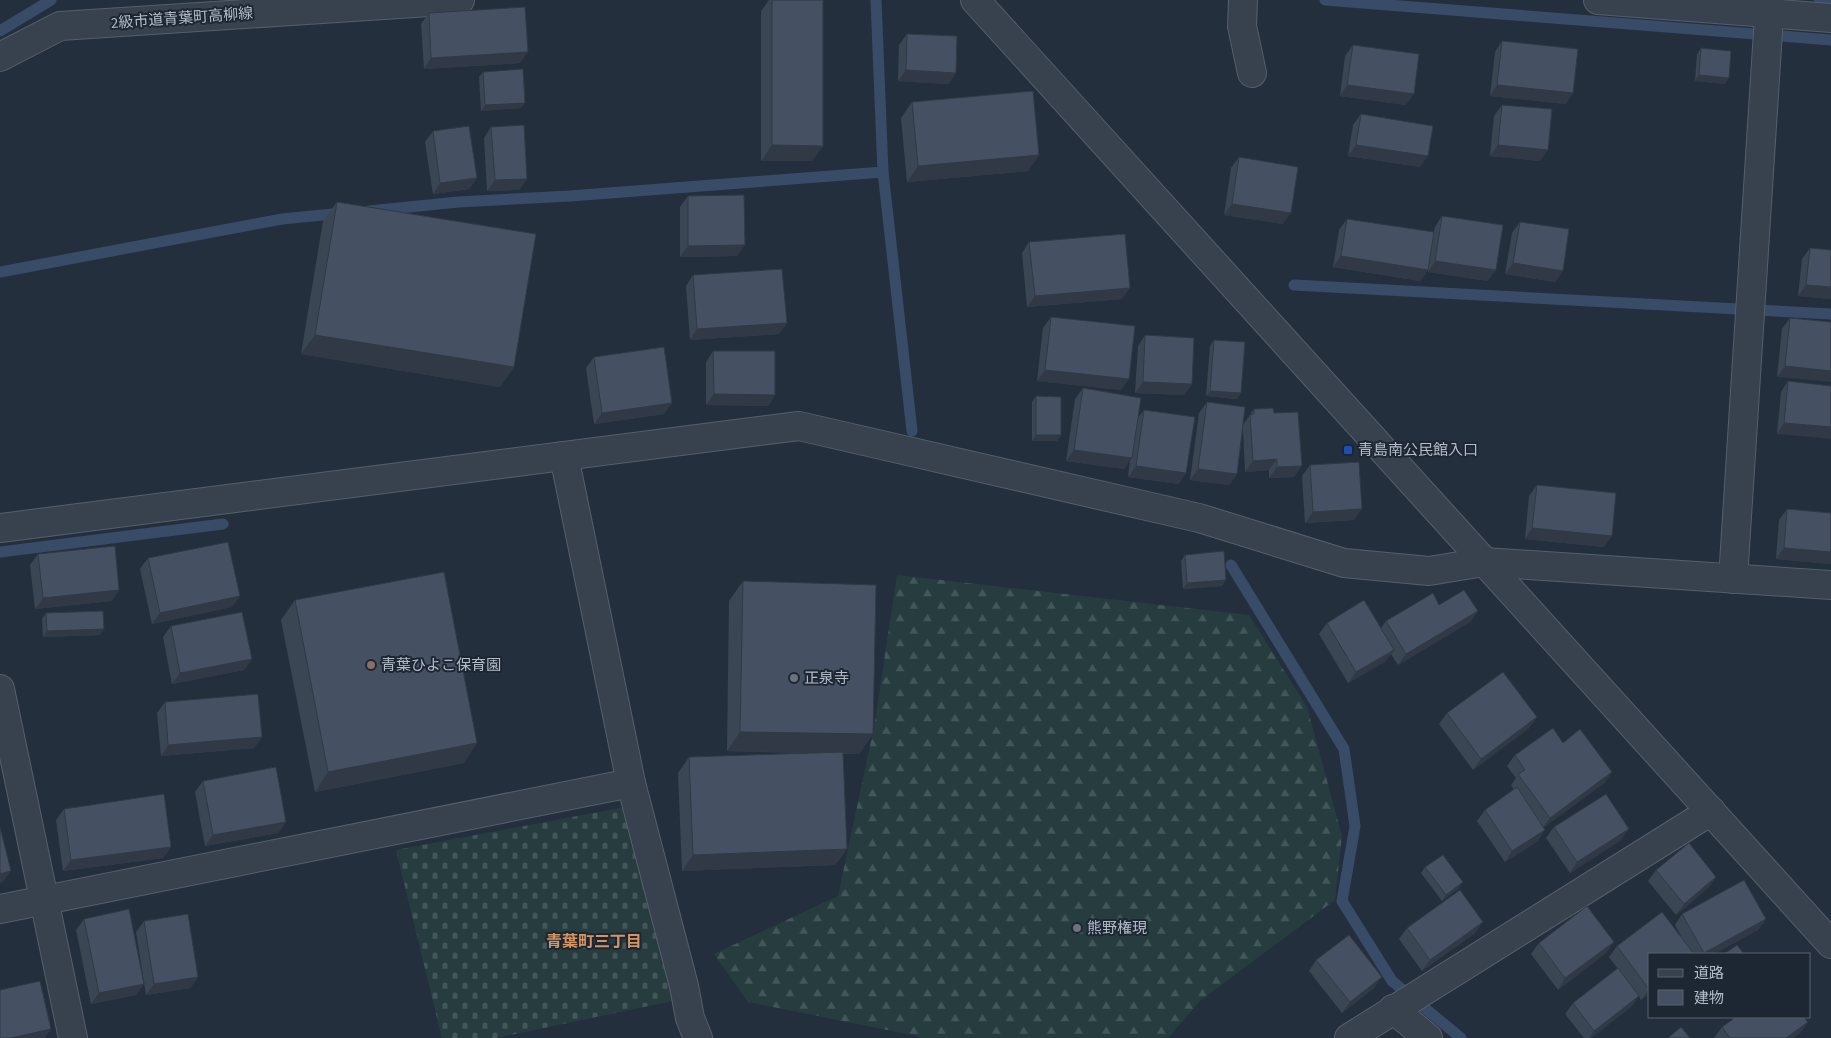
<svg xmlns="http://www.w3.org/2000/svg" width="1831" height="1038" viewBox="0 0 1831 1038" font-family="'Source Sans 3','Noto Sans JP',sans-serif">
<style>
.forest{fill:url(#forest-firs)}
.cemetery{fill:url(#cemetery-stones)}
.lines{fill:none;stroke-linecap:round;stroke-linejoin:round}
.stream{stroke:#394c67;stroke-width:11}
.minor-casing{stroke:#565f6c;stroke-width:30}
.minor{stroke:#38414e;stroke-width:28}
.wall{fill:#3b4654}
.shaded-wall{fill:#303945}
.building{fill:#455162;stroke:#303945}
.transit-dot{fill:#1a4fb4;stroke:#1d2633;stroke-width:2}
.education-dot{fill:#8d6e63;stroke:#1d2633;stroke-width:2}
.worship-dot{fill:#6b7280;stroke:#1d2633;stroke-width:2}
.labels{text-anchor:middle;stroke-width:4;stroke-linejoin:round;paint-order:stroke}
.street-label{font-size:15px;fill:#b4bcc9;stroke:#1d2633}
.poi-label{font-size:15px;fill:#b4bcc9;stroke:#1d2633;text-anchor:start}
.neighbourhood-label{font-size:16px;font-weight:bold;fill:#d59563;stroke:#1d2633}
</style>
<defs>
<pattern id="forest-firs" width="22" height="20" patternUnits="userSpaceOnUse" patternTransform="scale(1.25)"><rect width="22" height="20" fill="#263c3f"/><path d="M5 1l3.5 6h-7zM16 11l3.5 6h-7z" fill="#435659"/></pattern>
<pattern id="cemetery-stones" width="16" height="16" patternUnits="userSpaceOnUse" patternTransform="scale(1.25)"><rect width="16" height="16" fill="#263c3f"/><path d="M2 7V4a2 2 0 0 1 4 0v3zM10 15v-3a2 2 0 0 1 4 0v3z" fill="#435659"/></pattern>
</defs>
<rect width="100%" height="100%" fill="#242f3e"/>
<polygon class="forest" points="897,575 1249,615 1307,707 1342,836 1335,900 1201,1000 1168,1038 920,1038 917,1036 748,1002 714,954 838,896 874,727"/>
<polygon class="cemetery" points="625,807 673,1001 496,1038 442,1038 396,850"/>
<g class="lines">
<g class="stream">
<polyline points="876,0 883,172 912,431"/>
<polyline points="1325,0 1831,40"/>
<polyline points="1819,0 1831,1"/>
<polyline points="0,31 51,0"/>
<polyline points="369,211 458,202 570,196 883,172"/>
<polyline points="0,272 282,219 343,213"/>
<polyline points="1294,285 1831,314"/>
<polyline points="0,552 223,524"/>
<polyline points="1231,565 1344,749 1355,826 1342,901 1392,981 1461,1038"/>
</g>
<defs>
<g id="minor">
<polyline points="975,0 1831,944"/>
<polyline points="1243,0 1242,26 1252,73"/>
<polyline points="1598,0 1831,18"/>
<polyline points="0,57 60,26 460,0"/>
<polyline points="564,456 631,783 684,986 690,1018 698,1038"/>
<polyline points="0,528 799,426 1199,518 1344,563 1429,571 1484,562 1831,585"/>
<polyline points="1733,579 1770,0"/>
<polyline points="0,689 73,1038"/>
<polyline points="0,909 631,783"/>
<polyline points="1393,1009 1428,1038"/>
<polyline points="1349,1038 1711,811"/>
</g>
</defs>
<use href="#minor" class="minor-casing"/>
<use href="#minor" class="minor"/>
</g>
<g class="wall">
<polygon points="769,0 823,0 823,146 812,161 761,161 761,11"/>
<polygon points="429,13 520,63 424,69 421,24"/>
<polygon points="907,34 956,73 948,84 898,81 899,45"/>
<polygon points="1502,41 1566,104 1490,96 1495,52"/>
<polygon points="1353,45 1406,105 1340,96 1345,56"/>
<polygon points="1701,48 1725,84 1695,81 1697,54"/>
<polygon points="483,72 521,108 481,111 479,77"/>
<polygon points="912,102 1039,155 1028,171 907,182 901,118"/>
<polygon points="1502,105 1540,161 1490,156 1494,116"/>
<polygon points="1361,114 1420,167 1348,156 1353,125"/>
<polygon points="491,127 527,179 519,190 487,191 484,138"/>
<polygon points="433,131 477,178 469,189 433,194 425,142"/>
<polygon points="1239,157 1283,224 1224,215 1231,168"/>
<polygon points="688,196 737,256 680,257 680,207"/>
<polygon points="337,202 514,367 500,387 301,354 323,221"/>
<polygon points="1442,216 1488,281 1428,272 1428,270 1420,281 1333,267 1339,230 1347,219 1434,232 1435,227"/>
<polygon points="1520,222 1563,271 1555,282 1505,274 1512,233"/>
<polygon points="1029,242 1122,299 1027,307 1022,253"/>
<polygon points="1810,248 1831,250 1831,299 1798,296 1802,259"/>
<polygon points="693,275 787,323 779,334 690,340 686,286"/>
<polygon points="1051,317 1121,390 1037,381 1043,328"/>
<polygon points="1790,318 1831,322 1777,377 1782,329"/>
<polygon points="1145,335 1192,384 1184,395 1135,393 1138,346"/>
<polygon points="1214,340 1241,393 1237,399 1206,396 1210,346"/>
<polygon points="713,351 775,395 768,406 706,405 706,362"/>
<polygon points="594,357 664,414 594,424 586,368"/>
<polygon points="1788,381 1831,386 1777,434 1781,392"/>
<polygon points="1083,388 1138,418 1144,410 1179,484 1128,477 1130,460 1124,469 1066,461 1075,399"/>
<polygon points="1036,396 1061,435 1057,441 1032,441 1032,402"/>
<polygon points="1207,402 1243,425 1254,409 1274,413 1294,477 1269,478 1269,470 1245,472 1243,429 1237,474 1229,485 1190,480 1199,413"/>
<polygon points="1310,465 1354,520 1305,523 1302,476"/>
<polygon points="1537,485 1604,547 1525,539 1529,496"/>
<polygon points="1787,509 1831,513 1831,564 1776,559 1779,520"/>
<polygon points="38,554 112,601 35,609 30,565"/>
<polygon points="1185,555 1222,586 1183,589 1181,561"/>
<polygon points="148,558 232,607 152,624 140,569"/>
<polygon points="743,581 873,734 859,754 843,754 847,849 835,865 682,871 678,773 689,757 807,753 727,751 729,601"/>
<polygon points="295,600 464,763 315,792 281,620"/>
<polygon points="1439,605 1478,611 1470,622 1398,665 1391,654 1386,661 1348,683 1319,634 1327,623 1381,628 1386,621"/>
<polygon points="46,613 100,635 43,637 42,619"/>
<polygon points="171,626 252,659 244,670 172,684 163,637"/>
<polygon points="165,702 262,737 254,748 161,756 157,713"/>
<polygon points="1447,713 1537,717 1529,728 1473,770 1439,724"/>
<polygon points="1563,743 1612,772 1604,783 1544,827 1538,841 1505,862 1477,821 1485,810 1514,790 1511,785 1516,778 1507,766 1515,755"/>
<polygon points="203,781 286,822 278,833 205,846 195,792"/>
<polygon points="64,809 171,847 163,858 63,871 56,820"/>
<polygon points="1554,827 1621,840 1570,873 1546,838"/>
<polygon points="1425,867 1459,888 1442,901 1421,873"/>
<polygon points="1656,870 1716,877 1708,888 1676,915 1648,881"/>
<polygon points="1682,914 1766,919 1758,930 1714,954 1650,954 1650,993 1641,1000 1639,996 1631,1007 1591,1038 1584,1038 1565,1014 1573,1003 1618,969 1609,957 1617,946 1681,936 1675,925"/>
<polygon points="84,919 144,984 136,995 91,1004 76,930"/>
<polygon points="144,921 198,977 190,988 146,995 136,932"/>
<polygon points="1407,928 1475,933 1422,971 1399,939"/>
<polygon points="1539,943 1606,953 1558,990 1531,954"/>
<polygon points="1316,960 1374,988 1342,1013 1309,971"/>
<polygon points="1808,1022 1800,1033 1793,1038 1714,1038 1722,1027"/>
</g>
<g class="shaded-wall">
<polygon points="528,52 520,63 424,69 431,58"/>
<polygon points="906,70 956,73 948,84 898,81"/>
<polygon points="1699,75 1729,78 1725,84 1695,81"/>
<polygon points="1347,85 1414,94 1406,105 1340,96"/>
<polygon points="1497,85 1573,93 1566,104 1490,96"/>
<polygon points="525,103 521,108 481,111 485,105"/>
<polygon points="772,145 823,146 812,161 761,161"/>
<polygon points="1356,145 1428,156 1420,167 1348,156"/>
<polygon points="1498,145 1548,150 1540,161 1490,156"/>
<polygon points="1039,155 1028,171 907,182 918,166"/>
<polygon points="477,178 469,189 433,194 440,183"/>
<polygon points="527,179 519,190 487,191 495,180"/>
<polygon points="1232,204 1291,213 1283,224 1224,215"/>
<polygon points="745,245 737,256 680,257 688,246"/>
<polygon points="1341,256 1428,270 1420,281 1333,267"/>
<polygon points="1435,261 1496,270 1488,281 1428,272"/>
<polygon points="1513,263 1563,271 1555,282 1505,274"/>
<polygon points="1806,285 1831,287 1831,299 1798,296"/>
<polygon points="1130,288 1122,299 1027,307 1035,296"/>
<polygon points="787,323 779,334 690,340 697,329"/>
<polygon points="315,335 514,367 500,387 301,354"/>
<polygon points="1785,366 1831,371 1831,382 1777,377"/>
<polygon points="1045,370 1129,379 1121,390 1037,381"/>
<polygon points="1143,382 1192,384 1184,395 1135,393"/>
<polygon points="1210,391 1241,393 1237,399 1206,396"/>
<polygon points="714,394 775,395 768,406 706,405"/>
<polygon points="672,403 664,414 594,424 602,413"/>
<polygon points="1784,423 1831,427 1831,439 1777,434"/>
<polygon points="1036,435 1061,435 1057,441 1032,441"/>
<polygon points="1074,450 1132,458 1124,469 1066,461"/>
<polygon points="1277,459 1269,470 1245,472 1253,461"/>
<polygon points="1136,466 1186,473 1179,484 1128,477"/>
<polygon points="1302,466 1294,477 1269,478 1277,467"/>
<polygon points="1198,469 1237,474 1229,485 1190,480"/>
<polygon points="1362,509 1354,520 1305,523 1313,512"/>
<polygon points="1532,528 1612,536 1604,547 1525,539"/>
<polygon points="1784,548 1831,552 1831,564 1776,559"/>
<polygon points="1226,580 1222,586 1183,589 1187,583"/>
<polygon points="119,590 112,601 35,609 43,598"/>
<polygon points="240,596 232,607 152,624 160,613"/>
<polygon points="1478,611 1470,622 1398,665 1406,654"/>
<polygon points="104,629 100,635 43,637 47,631"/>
<polygon points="1394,650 1386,661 1348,683 1356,672"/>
<polygon points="252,659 244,670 172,684 180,673"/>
<polygon points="1537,717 1529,728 1473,770 1481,759"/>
<polygon points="740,732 873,734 859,754 727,751"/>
<polygon points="262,737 254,748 161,756 168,745"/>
<polygon points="477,743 464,763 315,792 328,772"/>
<polygon points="1612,772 1604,783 1542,829 1550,818"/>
<polygon points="286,822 278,833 205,846 213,835"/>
<polygon points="1629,829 1621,840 1570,873 1577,862"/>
<polygon points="1545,830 1538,841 1505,862 1512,851"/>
<polygon points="171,847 163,858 63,871 71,860"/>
<polygon points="847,849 835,865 682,871 693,855"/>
<polygon points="11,871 3,882 0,883 0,874"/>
<polygon points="1716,877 1708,888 1676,915 1684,904"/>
<polygon points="1463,882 1459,888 1442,901 1446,895"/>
<polygon points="1766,919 1758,930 1714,954 1703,954 1704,953"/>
<polygon points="1483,922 1475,933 1422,971 1430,960"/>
<polygon points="1614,942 1606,953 1558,990 1565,978"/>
<polygon points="198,977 190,988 146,995 154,984"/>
<polygon points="1382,977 1374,988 1342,1013 1350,1002"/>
<polygon points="144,984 136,995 91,1004 99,993"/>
<polygon points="1650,988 1650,993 1641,1000 1649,989"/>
<polygon points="1639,996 1631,1007 1591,1038 1589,1038 1594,1031"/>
<polygon points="1808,1022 1800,1033 1793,1038 1786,1038"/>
<polygon points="51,1029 45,1038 11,1038"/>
</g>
<g class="building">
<polygon points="772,0 823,0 823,146 772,145"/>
<polygon points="525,7 528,52 431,58 429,13"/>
<polygon points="907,34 957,36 956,73 906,70"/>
<polygon points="1502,41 1578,49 1573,93 1497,85"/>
<polygon points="1353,45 1419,54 1414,94 1347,85"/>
<polygon points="1701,48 1731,51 1729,78 1699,75"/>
<polygon points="523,69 525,103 485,105 483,72"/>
<polygon points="1033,91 1039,155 918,166 912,102"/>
<polygon points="1502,105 1552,109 1548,150 1498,145"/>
<polygon points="1361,114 1433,126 1428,156 1356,145"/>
<polygon points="524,125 527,179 495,180 491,127"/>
<polygon points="469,126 477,178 440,183 433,131"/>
<polygon points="1239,157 1298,167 1291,213 1232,204"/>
<polygon points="744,195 745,245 688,246 688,196"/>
<polygon points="337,202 536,234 514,367 315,335"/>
<polygon points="1442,216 1503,225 1496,270 1435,261"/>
<polygon points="1347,219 1434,232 1428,270 1341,256"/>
<polygon points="1520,222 1569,229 1563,271 1513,263"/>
<polygon points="1125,234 1130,288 1035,296 1029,242"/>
<polygon points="1810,248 1831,250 1831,287 1806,285"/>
<polygon points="782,269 787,323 697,329 693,275"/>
<polygon points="1051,317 1135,326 1129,379 1045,370"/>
<polygon points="1790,318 1831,322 1831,371 1785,366"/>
<polygon points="1145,335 1194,338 1192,384 1143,382"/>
<polygon points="1214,340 1245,342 1241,393 1210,391"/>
<polygon points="664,347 672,403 602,413 594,357"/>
<polygon points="713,351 775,351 775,395 714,394"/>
<polygon points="1788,381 1831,386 1831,427 1784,423"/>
<polygon points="1083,388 1141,398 1132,458 1074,450"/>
<polygon points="1036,396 1061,397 1061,435 1036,435"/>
<polygon points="1207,402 1245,407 1237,474 1198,469"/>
<polygon points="1273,408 1274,413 1298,412 1302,466 1277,467 1277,459 1253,461 1250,415 1254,414 1254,409"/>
<polygon points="1144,410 1195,417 1186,473 1136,466"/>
<polygon points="1359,462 1362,509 1313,512 1310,465"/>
<polygon points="1537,485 1616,493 1612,536 1532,528"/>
<polygon points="1787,509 1831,513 1831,552 1784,548"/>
<polygon points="228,542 240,596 160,613 148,558"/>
<polygon points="115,546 119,590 43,598 38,554"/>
<polygon points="1224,551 1226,580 1187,583 1185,555"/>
<polygon points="444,572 477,743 328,772 295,600"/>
<polygon points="743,581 876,585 873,734 740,732"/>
<polygon points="1464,590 1478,611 1406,654 1386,621 1433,593 1439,605"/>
<polygon points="1364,600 1394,650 1356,672 1327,623"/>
<polygon points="103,611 104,629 47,631 46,613"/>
<polygon points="242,612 252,659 180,673 171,626"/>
<polygon points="1503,672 1537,717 1481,759 1447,713"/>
<polygon points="258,694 262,737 168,745 165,702"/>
<polygon points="1553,728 1563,743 1580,729 1612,772 1550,818 1518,774 1525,770 1515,755"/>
<polygon points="843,752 847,849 693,855 689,757"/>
<polygon points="276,767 286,822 213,835 203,781"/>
<polygon points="1517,787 1545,830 1512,851 1485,810"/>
<polygon points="164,794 171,847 71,860 64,809"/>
<polygon points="1606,794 1629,829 1577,862 1554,827"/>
<polygon points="0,827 11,871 0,874"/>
<polygon points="1689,843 1716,877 1684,904 1656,870"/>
<polygon points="1443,855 1463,882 1446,895 1425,867"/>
<polygon points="1744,880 1766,919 1704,953 1682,914"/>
<polygon points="1460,890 1483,922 1430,960 1407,928"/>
<polygon points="1587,906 1614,942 1565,978 1539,943"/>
<polygon points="129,909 144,984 99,993 84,919"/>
<polygon points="1662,912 1694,954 1650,954 1650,988 1649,989 1617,946"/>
<polygon points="188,914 198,977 154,984 144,921"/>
<polygon points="1349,935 1382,977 1350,1002 1316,960"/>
<polygon points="1737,945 1744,954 1724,954"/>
<polygon points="1618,968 1639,996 1594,1031 1573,1003"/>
<polygon points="40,981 51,1029 11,1038 0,1038 0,990"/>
<polygon points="1736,1017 1804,1017 1808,1022 1786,1038 1730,1038 1722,1027"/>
<polygon points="1681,1027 1690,1038 1668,1038"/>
</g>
<rect class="transit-dot" x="1343" y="445" width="10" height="10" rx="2.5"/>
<circle class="education-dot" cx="371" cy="665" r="5"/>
<g class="worship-dot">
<circle cx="794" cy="678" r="5"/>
<circle cx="1077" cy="928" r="5"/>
</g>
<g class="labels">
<g class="street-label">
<text transform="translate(182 18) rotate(-4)" y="5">2級市道青葉町高柳線</text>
</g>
<g class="poi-label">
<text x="1358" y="455">青島南公民館入口</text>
<text x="381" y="670">青葉ひよこ保育園</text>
<text x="804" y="683">正泉寺</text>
<text x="1087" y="933">熊野権現</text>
</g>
<g class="neighbourhood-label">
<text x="594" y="947">青葉町三丁目</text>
</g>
</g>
<rect x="1648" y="953" width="162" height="65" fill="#1d2633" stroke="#59626f"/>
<rect x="1658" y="969" width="25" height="8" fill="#38414e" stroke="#59626f"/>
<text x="1694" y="978" font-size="15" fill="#b4bcc9">道路</text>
<rect x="1658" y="990" width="25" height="15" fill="#455162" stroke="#59626f"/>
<text x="1694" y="1003" font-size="15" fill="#b4bcc9">建物</text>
</svg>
